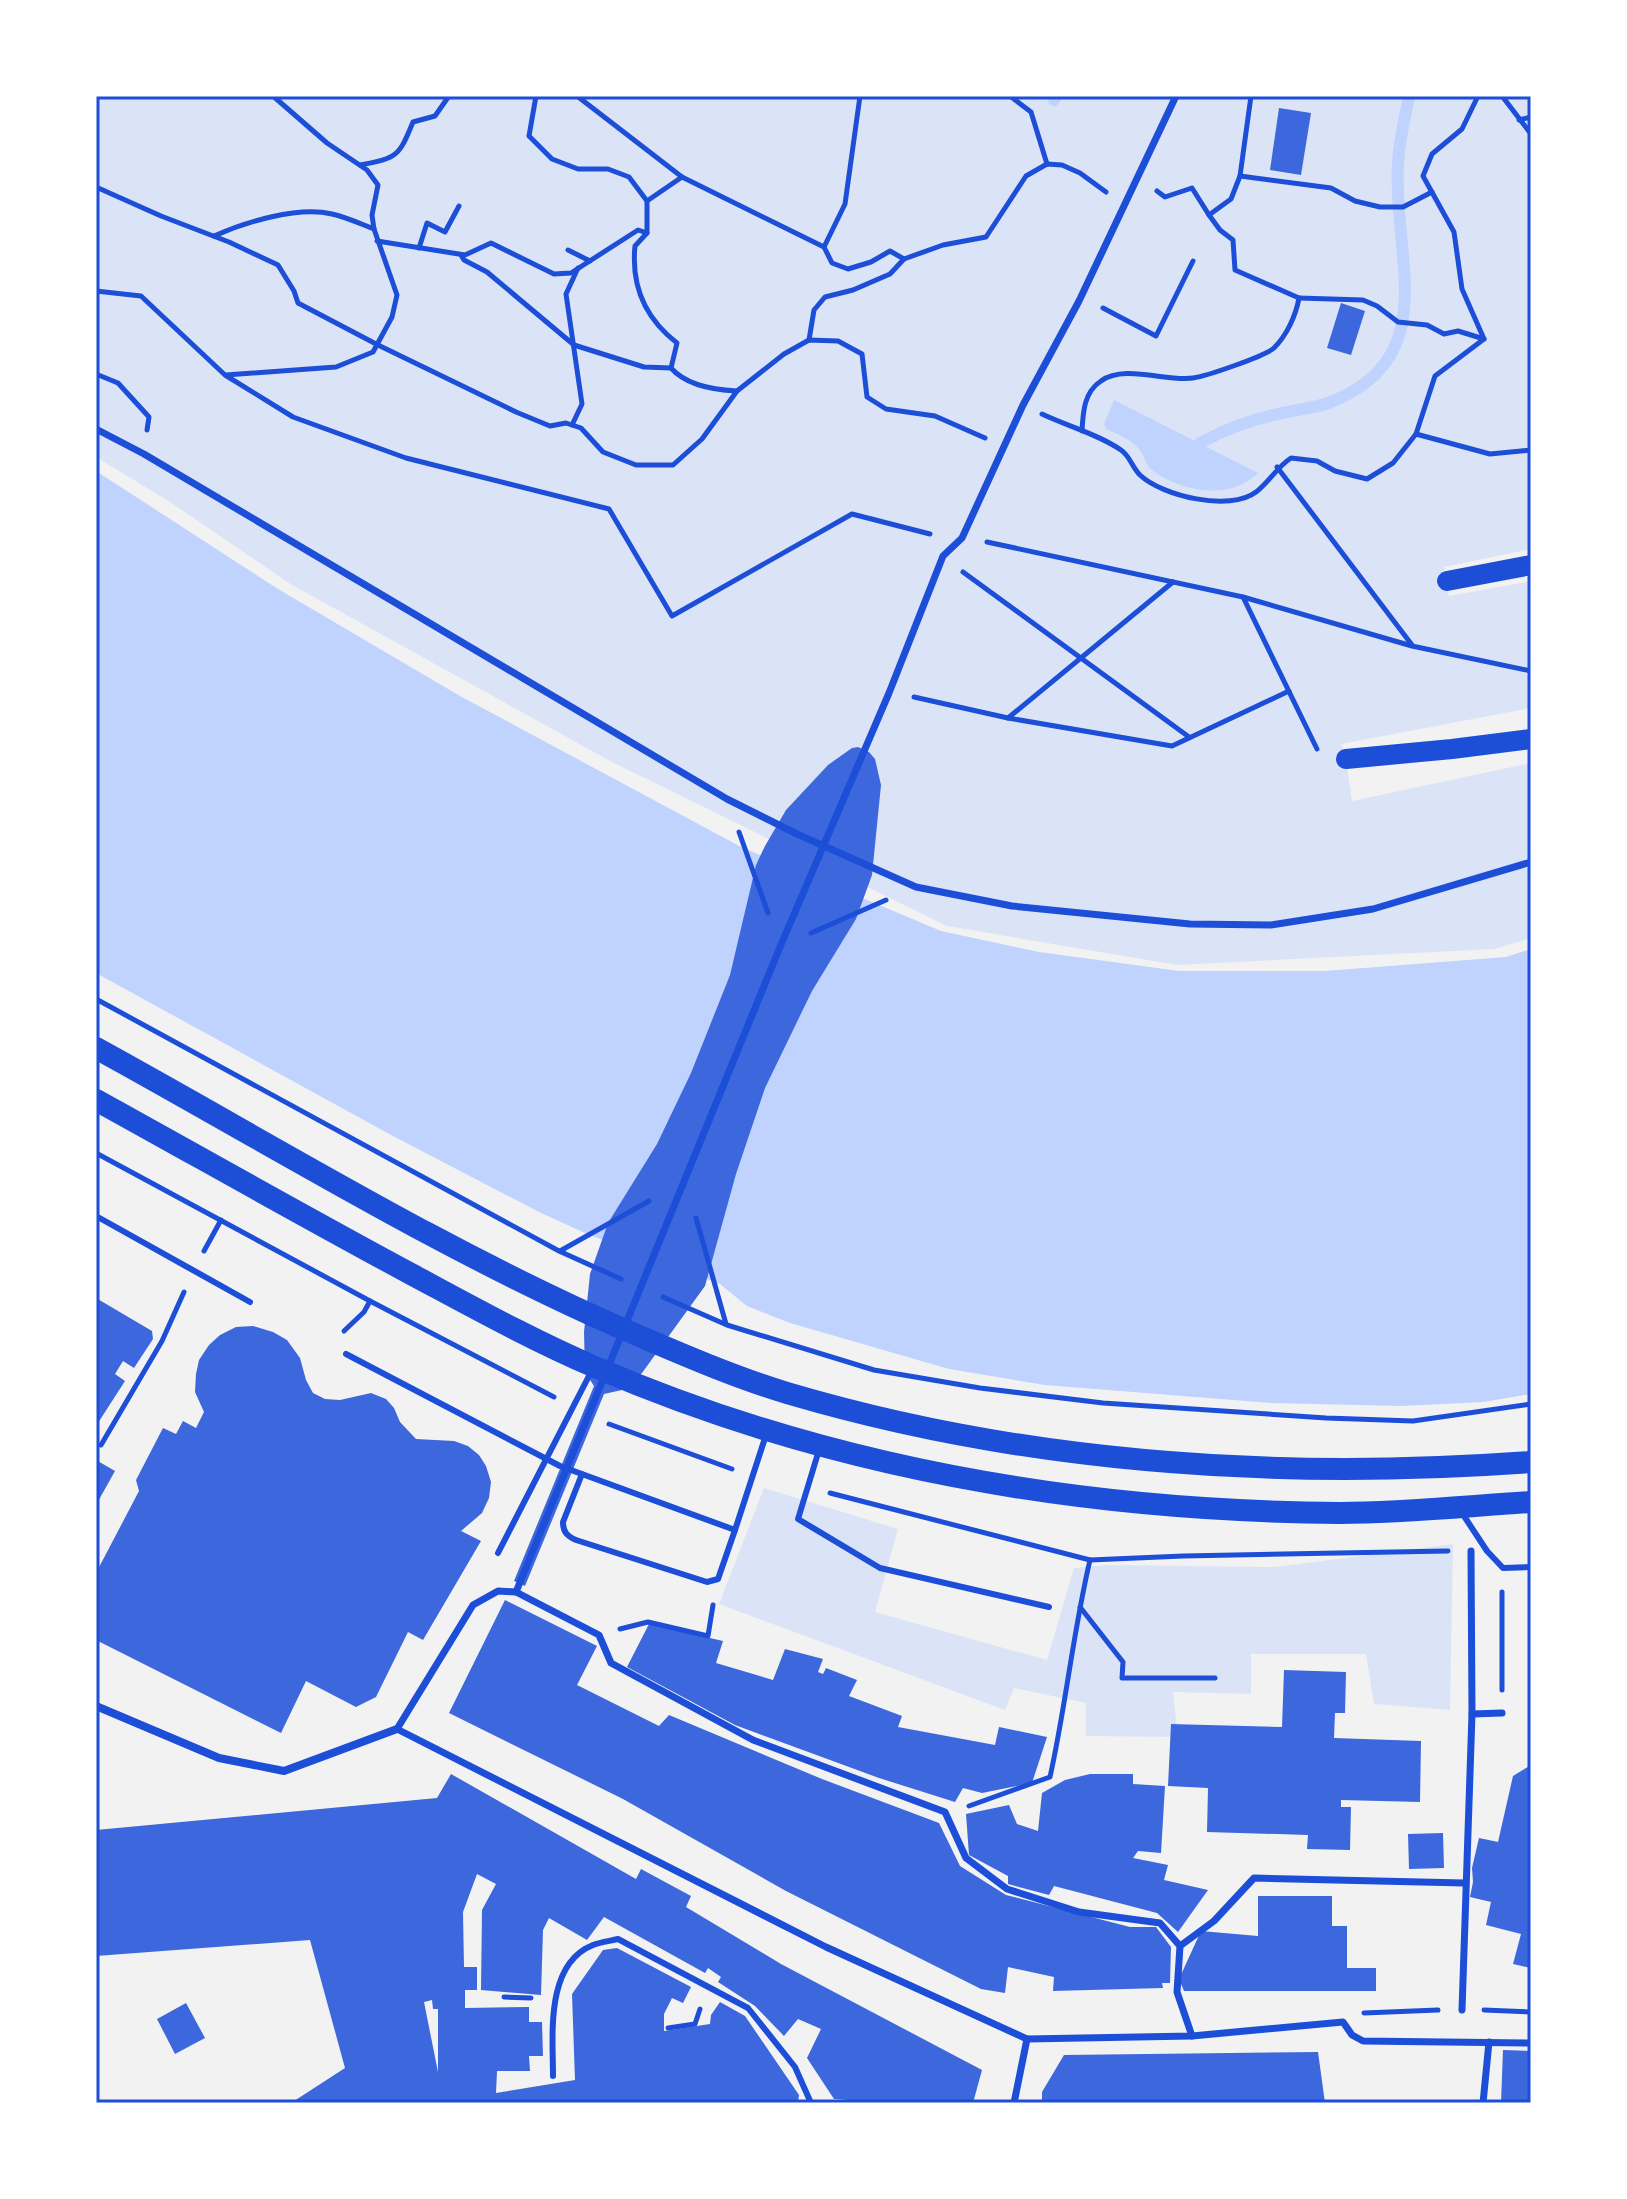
<svg xmlns="http://www.w3.org/2000/svg" width="1627" height="2199" viewBox="0 0 1627 2199" font-family="'Work Sans',sans-serif">
<style>
.green{fill:#dbe4f7}
.water{fill:#bfd3fe}
.lines{fill:none;stroke-linecap:round;stroke-linejoin:round}
.stream{stroke:#bfd3fe;stroke-width:12}
.building{fill:#3d67dc;fill-rule:evenodd}
.path{stroke:#1d4ed8;stroke-width:5}
.service{stroke:#1d4ed8;stroke-width:6}
.pedestrian{stroke:#1d4ed8;stroke-width:7}
.minor{stroke:#1d4ed8;stroke-width:8}
.primary{stroke:#1d4ed8;stroke-width:20}
.trunk{stroke:#1d4ed8;stroke-width:22}
.neatline{fill:none;stroke:#1d4ed8;stroke-width:3}
</style>
<rect width="100%" height="100%" fill="#f2f2f2"/>
<g class="green">
<polygon points="96,96 1531,96 1531,549 1444,567 1449,596 1531,581 1531,708 1341,744 1346,759 1352,801 1531,763 1531,938 1495,949 1177,965 947,926 612,762 292,585 167,500 96,457"/>
<polygon points="764,1488 898,1529 875,1612 1047,1660 1074,1568 1106,1565 1275,1567 1453,1544 1450,1710 1374,1704 1366,1654 1251,1654 1251,1694 1173,1692 1178,1737 1086,1736 1086,1703 1014,1688 1005,1710 719,1604"/>
</g>
<g class="water">
<path d="M1114 400 1258 473C1230 501 1181 492 1152 470 1145 464 1145 456 1139 449 1131 439 1117 434 1106 429L1104 424Z"/>
<polygon points="96,471 278,589 460,696 743,848 941,931 1039,952 1179,971 1325,971 1506,957 1531,949 1531,1394 1483,1402 1401,1406 1271,1403 1045,1385 949,1369 790,1323 747,1306 720,1284 587,1234 539,1212 391,1135 96,973"/>
</g>
<g class="lines">
<g class="stream">
<polyline points="1054,100 1056,96"/>
<path d="M1200 443C1224 430 1247 421 1274 415 1291 410 1311 409 1328 403 1445 359 1392 255 1398 163 1399 141 1405 118 1409 96"/>
</g>
</g>
<g class="building">
<polygon points="1279,108 1311,113 1301,175 1270,170"/>
<polygon points="1341,303 1365,311 1351,355 1327,348"/>
<polygon points="858,747 869,752 875,759 881,785 872,875 856,919 812,991 765,1088 736,1174 705,1286 642,1373 622,1390 604,1394 525,1586 514,1581 594,1386 585,1372 584,1332 590,1274 608,1223 657,1144 691,1073 730,975 756,865 765,846 786,810 828,765 852,748"/>
<polygon points="96,1298 152,1331 153,1339 134,1368 123,1361 115,1374 125,1381 96,1426"/>
<polygon points="253,1326 273,1332 287,1340 300,1358 306,1380 313,1393 325,1399 340,1400 371,1393 386,1399 394,1408 400,1422 416,1439 454,1441 468,1446 479,1455 486,1466 491,1482 489,1498 482,1513 461,1531 481,1541 423,1640 408,1632 376,1697 356,1707 306,1681 281,1733 96,1640 96,1573 139,1491 136,1480 163,1428 176,1434 183,1421 196,1428 204,1412 195,1392 196,1374 199,1360 209,1345 220,1335 236,1327"/>
<polygon points="96,1460 115,1471 96,1505"/>
<polygon points="505,1600 597,1646 577,1685 659,1726 669,1715 822,1779 939,1823 960,1866 1006,1895 1130,1927 1156,1927 1171,1947 1170,1983 1162,1983 1163,1988 1053,1991 1054,1977 1008,1967 1005,1993 981,1989 786,1891 623,1799 449,1713"/>
<polygon points="649,1624 723,1641 716,1663 773,1680 785,1649 823,1659 818,1672 823,1674 826,1668 857,1680 849,1696 902,1716 898,1727 995,1745 999,1727 1047,1737 1032,1783 982,1793 963,1788 955,1802 879,1778 735,1725 627,1667"/>
<polygon points="1284,1670 1346,1672 1345,1713 1335,1713 1334,1738 1421,1741 1420,1802 1341,1800 1341,1807 1351,1807 1350,1850 1307,1849 1308,1835 1207,1832 1208,1788 1168,1786 1171,1724 1282,1727"/>
<polygon points="1531,1765 1531,1968 1513,1964 1521,1934 1486,1925 1491,1902 1470,1897 1473,1882 1472,1868 1479,1838 1498,1842 1513,1776"/>
<path d="M451 1774 636 1879 641 1869 691 1896 686 1907 781 1964 982 2070 973 2103H889L834 2099 807 2058 821 2029 798 2019 784 2036 755 2006 718 1982 721 1977 708 1968 705 1973 604 1917 587 1940 549 1918 543 1930 541 1995 481 1990 482 1910 496 1884 477 1874 463 1912 464 1967H477V1990H465V2008L529 2007V2022H542L543 2056H529L530 2071H497L496 2093 575 2080 572 1994 603 1950 617 1948 691 1987 683 2003 672 1998 664 2014V2031L710 2024 711 2015 720 2002 745 2016 799 2095 798 2103H291L345 2068 310 1940 96 1956V1830L437 1798ZM432 2000 433 2009H438V2072L424 2002Z"/>
<polygon points="1090,1774 1133,1774 1133,1784 1165,1786 1161,1853 1138,1851 1133,1858 1168,1865 1164,1880 1208,1890 1178,1932 1157,1913 1054,1886 1049,1895 1008,1884 1008,1876 969,1855 966,1814 1009,1805 1017,1824 1038,1831 1042,1793 1065,1780"/>
<polygon points="1443,1833 1444,1868 1409,1869 1408,1834"/>
<polygon points="1258,1896 1332,1896 1332,1926 1347,1926 1347,1968 1376,1968 1376,1991 1184,1991 1179,1979 1201,1931 1258,1936"/>
<polygon points="186,2003 205,2038 175,2054 157,2019"/>
<polygon points="1503,2050 1531,2051 1531,2103 1501,2103"/>
<polygon points="1318,2052 1325,2103 1042,2103 1042,2092 1064,2055"/>
</g>
<g class="lines">
<g class="path">
<path d="M536 96 529 136 552 159 578 169H608L629 177 647 201V233L635 246C631 286 646 319 677 343L671 368C686 385 714 390 737 391"/>
<polyline points="577,96 682,177"/>
<polyline points="860,96 845,204 824,247 832,263 848,269 871,262 890,251 904,259"/>
<polyline points="1010,96 1031,112 1047,164"/>
<polyline points="1502,96 1531,134"/>
<polyline points="1519,120 1531,117"/>
<path d="M360 165C398 158 399 156 413 122L435 116 449 96"/>
<polyline points="1240,176 1331,188 1355,201 1380,207 1403,207 1432,192"/>
<polyline points="96,187 161,216 229,242 278,265 294,291 298,303 378,345 516,412 550,426 566,423 581,428 603,452 636,465 673,465 702,439 737,391 784,354 809,340 838,341 862,354 867,397 886,409 935,416 985,438"/>
<polyline points="1157,191 1165,197 1192,188 1209,215 1231,199 1240,176 1251,96"/>
<polyline points="647,201 682,177 824,247"/>
<path d="M214 236C245 222 298 206 332 214 346 217 361 224 374 229"/>
<polyline points="377,241 465,255 491,243 554,274 571,273 638,230 647,233"/>
<polyline points="419,248 427,223 445,232 459,206"/>
<polyline points="568,250 590,261"/>
<polyline points="461,255 464,260 487,272 574,345 644,367 671,368"/>
<polyline points="96,291 141,296 225,375 293,417 406,458 609,509 672,616 852,514 930,534"/>
<polyline points="1299,298 1363,300 1377,306 1398,322 1427,325 1444,334 1458,331 1484,339"/>
<polyline points="1103,308 1156,336 1193,261"/>
<polyline points="809,340 814,310 825,297 853,290 890,274 904,259 943,245 986,237 1026,176 1047,164 1062,165 1080,173 1106,192"/>
<polyline points="96,374 118,383 149,417 147,430"/>
<polyline points="226,375 336,367 373,352 392,317 397,295 374,229 372,215 378,185 367,170 327,143 273,96"/>
<path d="M1042 414C1067 426 1098 434 1121 450 1130 456 1132 467 1140 475 1162 496 1230 512 1256 492 1269 482 1277 467 1291 458L1317 461 1335 471 1367 479 1393 463 1416 434 1435 376 1484 339 1462 289 1454 232 1423 176 1432 154 1462 129 1478 96"/>
<polyline points="572,425 582,404 566,294 578,268"/>
<path d="M1082 431C1083 412 1084 392 1101 381 1124 364 1167 382 1193 378 1207 376 1265 356 1274 348 1287 335 1296 315 1299 298L1235 270 1233 240 1220 230 1209 215"/>
<polyline points="1416,434 1490,454 1531,450"/>
<polyline points="1277,467 1412,645"/>
<polyline points="987,542 1243,597 1412,646 1531,671"/>
<polyline points="963,572 1189,737"/>
<polyline points="1243,597 1317,749"/>
<polyline points="914,697 1008,718 1172,746 1289,691"/>
<polyline points="1008,718 1173,582"/>
<polyline points="739,832 768,913"/>
<polyline points="811,933 886,900"/>
<polyline points="96,999 559,1251 621,1279"/>
<polyline points="96,1153 370,1301 554,1397"/>
<polyline points="696,1218 726,1324"/>
<polyline points="204,1251 221,1220"/>
<polyline points="560,1251 649,1201"/>
<polyline points="663,1297 727,1325 874,1370 980,1388 1103,1403 1326,1418 1413,1421 1531,1404"/>
<polyline points="344,1331 364,1312 370,1301"/>
<polyline points="609,1424 732,1469"/>
<polyline points="101,1445 162,1341 184,1292"/>
<polyline points="830,1493 1090,1560 1183,1556 1448,1551"/>
<polyline points="1080,1607 1123,1662 1122,1678 1215,1678"/>
<polyline points="620,1629 648,1622 708,1636 713,1605"/>
<polyline points="1502,1690 1502,1592"/>
<path d="M969 1806 1050 1777C1066 1705 1073 1632 1090 1560"/>
<polyline points="504,1997 531,1998"/>
<polyline points="1484,2010 1531,2012"/>
<polyline points="1364,2013 1438,2010"/>
<polyline points="668,2028 695,2024 700,2009"/>
</g>
<g class="service">
<polyline points="96,1216 250,1302"/>
<polyline points="346,1354 560,1466 735,1530 766,1435"/>
<polyline points="819,1450 798,1519 880,1568 1049,1607"/>
<path d="M582 1474 563 1522C563 1532 567 1536 576 1540L707 1582 718 1579 735 1530"/>
<polyline points="1462,1513 1487,1551 1503,1568 1531,1567"/>
<polyline points="498,1553 592,1370"/>
<path d="M553 2076C553 2035 545 1964 593 1945 601 1942 610 1941 618 1939L748 2008 795 2067 811 2103"/>
</g>
<g class="pedestrian">
<polyline points="96,429 144,454 727,799 797,834 916,887 1012,906 1190,924 1271,925 1373,909 1531,862"/>
<polyline points="516,1592 780,947 889,693 943,556 962,538 1023,405 1079,301 1176,96"/>
<polyline points="1472,1714 1502,1713"/>
<polyline points="1462,2010 1472,1714 1471,1551"/>
<polyline points="1192,2036 1177,1992 1180,1946 1214,1921 1254,1878 1464,1883"/>
<polyline points="1027,2039 826,1947 397,1729 473,1605 498,1591 516,1592 599,1635 611,1663 753,1740 945,1812 966,1858 1007,1889 1079,1912 1160,1923 1180,1946"/>
<polyline points="1014,2103 1027,2039 1192,2036 1343,2022 1352,2035 1363,2041 1531,2043"/>
<polyline points="1483,2103 1489,2042"/>
</g>
<polyline class="minor" points="96,1706 219,1758 284,1771 397,1729"/>
<g class="primary">
<polyline points="1447,581 1531,565"/>
<polyline points="1346,759 1452,749 1531,739"/>
</g>
<g class="trunk">
<path d="M96 1048C271 1144 440 1249 623 1329 677 1352 731 1376 787 1393 1027 1464 1283 1480 1531 1462"/>
<path d="M96 1100C201 1158 305 1217 411 1274 471 1306 532 1340 595 1367 831 1469 1084 1511 1340 1513 1404 1513 1468 1506 1531 1502"/>
</g>
</g>
<rect width="1627" height="2199" fill="none" stroke="#ffffff" stroke-width="196"/>
<rect x="98" y="98" width="1431" height="2003" class="neatline"/>
</svg>
